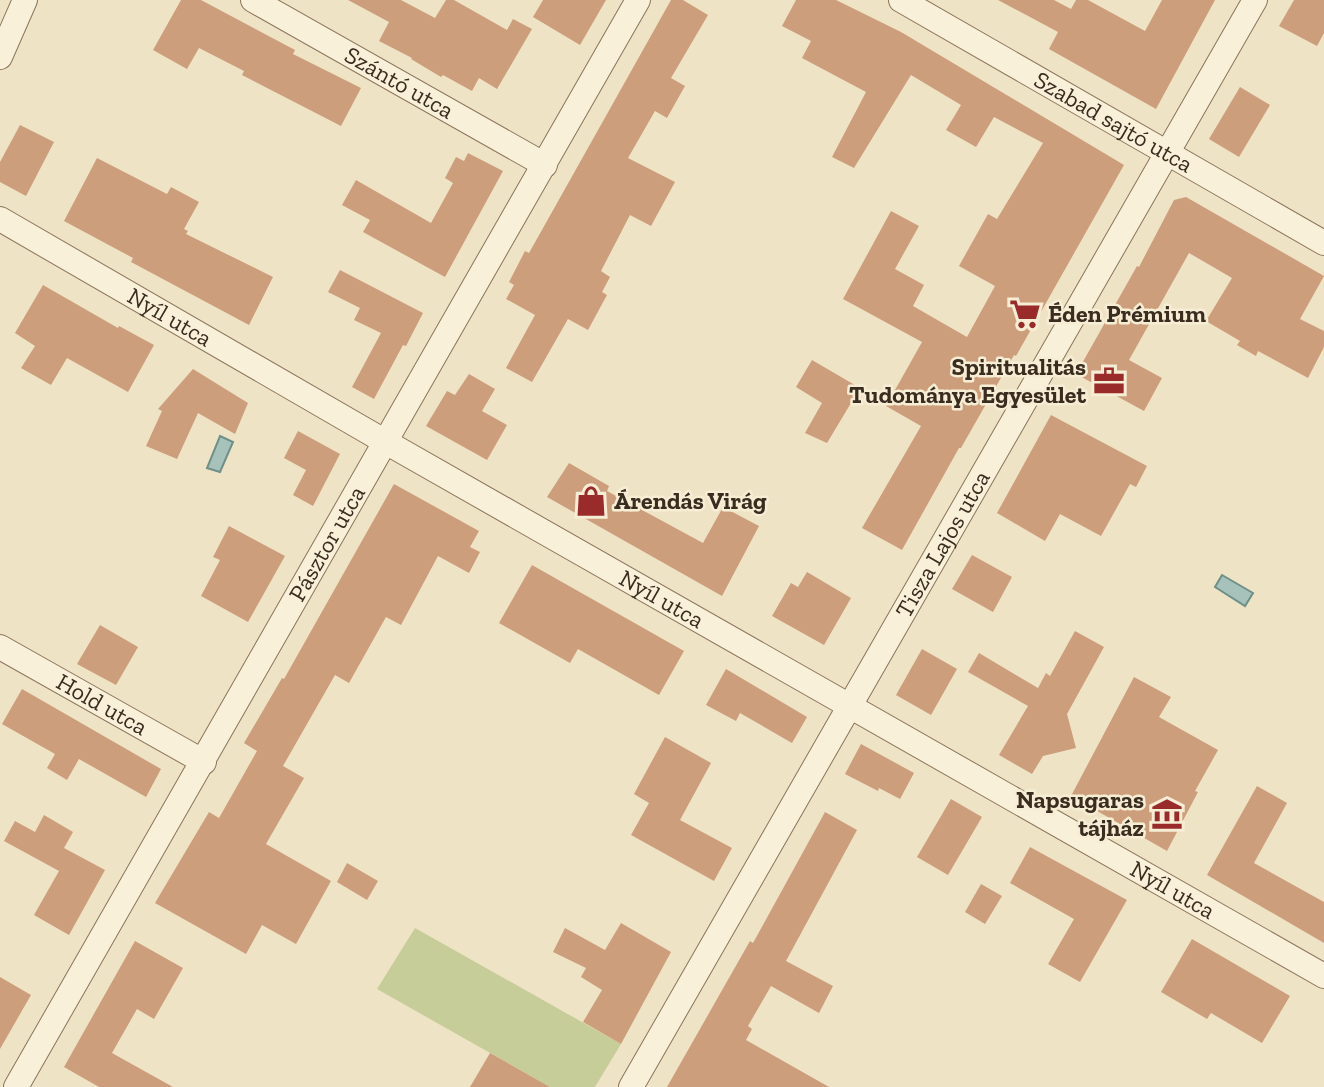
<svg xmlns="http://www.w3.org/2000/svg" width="1324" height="1087" viewBox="0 0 1324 1087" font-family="'Zilla Slab',serif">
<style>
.green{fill:#c7cd99}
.water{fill:#a7c2ba;stroke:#6d9188;stroke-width:2}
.building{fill:#cd9e7b}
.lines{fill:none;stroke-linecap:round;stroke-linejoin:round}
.minor-casing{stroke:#8a745b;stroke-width:26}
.minor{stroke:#f9f0d9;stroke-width:24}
.labels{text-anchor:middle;stroke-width:5;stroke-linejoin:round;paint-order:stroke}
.street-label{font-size:24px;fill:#3a2c1f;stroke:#f6edd5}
.poi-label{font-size:24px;font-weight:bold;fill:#3a2c1f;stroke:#f6edd5;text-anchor:start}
</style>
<rect width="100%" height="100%" fill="#efe3c6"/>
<polygon class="green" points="415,928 621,1044 595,1087 550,1087 377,989"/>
<g class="water">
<polygon points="220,436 233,442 220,472 207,468"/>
<polygon points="1222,575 1253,593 1245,606 1215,587"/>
</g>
<g class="building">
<polygon points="181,0 201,0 295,50 293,54 361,88 341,126 242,75 244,71 199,48 187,69 153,50"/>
<polygon points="348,0 401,0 435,18 446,0 454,0 507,30 513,19 532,29 497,89 479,78 472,91 443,75 441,77 411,59 412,58 379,41 389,22"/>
<polygon points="543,0 606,0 580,45 533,17"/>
<polygon points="671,0 683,0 708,15 671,78 685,86 667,118 655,111 628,158 675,182 651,226 630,215 601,271 610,277 602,292 607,295 588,330 568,319 532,382 506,368 535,315 506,299 514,285 509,282 525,251 529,253"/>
<polygon points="796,0 836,0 901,32 1124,165 1016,356 1014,355 961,448 959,448 902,550 862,528 921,426 886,406 922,342 843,299 891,211 919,226 895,269 924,285 913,306 967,337 995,286 959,266 988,214 997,219 1043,143 994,117 976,147 946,130 961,105 911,75 854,168 832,157 866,92 802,58 811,41 782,26"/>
<polygon points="998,0 1054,0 1071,9 1076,0 1088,0 1145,31 1162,0 1215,0 1156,109 1049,49 1058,32"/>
<polygon points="1294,0 1324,0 1324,33 1317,46 1279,26"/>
<polygon points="1240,87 1270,105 1239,157 1209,139"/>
<polygon points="20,125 54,142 26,196 0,182 0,162"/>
<polygon points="468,153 503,171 445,277 363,232 370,220 342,205 356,180 431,223 453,183 445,178 456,157 464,161"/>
<polygon points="97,158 167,194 171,187 199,202 184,229 188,231 186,234 273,277 249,325 131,262 133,258 64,221"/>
<polygon points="1186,197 1324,276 1300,319 1324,331 1324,347 1308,378 1258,351 1256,356 1237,345 1240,341 1206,321 1232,278 1189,253 1129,360 1162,378 1144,411 1076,374 1137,266 1139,267 1174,200"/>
<polygon points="340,270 423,313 406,346 403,345 374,399 352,387 381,333 354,320 360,308 328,292"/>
<polygon points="43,285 118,328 119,326 154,345 128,392 67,358 51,385 21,368 35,346 15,333"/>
<polygon points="812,360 860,388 827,443 805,433 822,403 796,387"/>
<polygon points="193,369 248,403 235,434 198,413 177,459 146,446 162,411 158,409"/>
<polygon points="469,374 495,389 482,411 507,425 487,460 426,426 447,391 455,395"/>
<polygon points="1051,415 1147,466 1136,487 1130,484 1101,536 1060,514 1045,541 997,513"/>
<polygon points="298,431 340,454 313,506 293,495 306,470 284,458"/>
<polygon points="569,463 609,486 607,491 703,543 723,507 759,526 722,596 547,497"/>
<polygon points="394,484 479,531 470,547 480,552 469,573 438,556 401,625 386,617 349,683 335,675 283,766 304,778 266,844 331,881 296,944 262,925 246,954 155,903 209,812 219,818 257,751 244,743 282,678 284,679"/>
<polygon points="229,526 285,556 248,622 201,596 220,560 213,557"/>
<polygon points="972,555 1012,577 993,612 952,589"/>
<polygon points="532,565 684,651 659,695 578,649 570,663 499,623"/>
<polygon points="807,572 851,598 824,645 772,616 791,583 798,587"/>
<polygon points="100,625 138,647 116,685 77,664"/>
<polygon points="1075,631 1104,647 1067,714 1076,748 1043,756 1032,774 999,755 1028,706 968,672 979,653 1038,688 1046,673 1050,676"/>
<polygon points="922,649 957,669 931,715 896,695"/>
<polygon points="726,669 807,717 792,743 740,713 736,721 706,705"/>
<polygon points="1134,677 1171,697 1159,717 1218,750 1195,791 1198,792 1167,851 1071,796"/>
<polygon points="22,689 161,769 146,797 79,759 67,780 47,768 55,754 2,724"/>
<polygon points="665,737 711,763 680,820 732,848 714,881 631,835 649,803 634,794"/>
<polygon points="861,744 914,773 900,799 879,788 878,791 845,774"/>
<polygon points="1257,786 1287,803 1254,863 1324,902 1324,943 1207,875"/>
<polygon points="951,799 982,817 948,875 917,857"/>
<polygon points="825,812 857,830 786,961 833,986 819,1013 771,986 748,1026 752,1029 746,1040 829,1087 667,1087 750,941 753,943"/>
<polygon points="44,815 73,832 64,848 105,870 69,935 34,915 59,871 4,841 15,821 35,832"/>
<polygon points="1030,847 1127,900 1080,982 1048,964 1074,919 1010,883"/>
<polygon points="347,863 378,881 367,900 337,882"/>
<polygon points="981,884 1002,896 985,924 965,912"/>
<polygon points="621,923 671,952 621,1044 583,1022 602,990 581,977 586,968 553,952 565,928 605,950"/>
<polygon points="1192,939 1290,996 1262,1043 1211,1013 1207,1019 1161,992"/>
<polygon points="135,941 183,968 154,1019 137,1009 112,1053 173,1087 99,1087 64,1067"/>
<polygon points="0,977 31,995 0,1049"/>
<polygon points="490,1053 550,1087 470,1087"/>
</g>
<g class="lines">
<defs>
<g id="minor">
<path id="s1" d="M253 0 545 165"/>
<path id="s2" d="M901 0 1324 243"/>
<polyline points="0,57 25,0"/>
<path id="s3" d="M0 219 384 441 1324 976"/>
<path id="s4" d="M0 647 204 762"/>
<path id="s5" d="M16 1087 638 0"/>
<path id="s6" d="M631 1087 1255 0"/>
</g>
</defs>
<use href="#minor" class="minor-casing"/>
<use href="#minor" class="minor"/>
</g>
<defs>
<symbol id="supermarket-bare" viewBox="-9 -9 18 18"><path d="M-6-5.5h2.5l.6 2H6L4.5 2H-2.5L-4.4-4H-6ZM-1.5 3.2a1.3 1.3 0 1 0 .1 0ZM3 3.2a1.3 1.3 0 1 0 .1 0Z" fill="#9a2b2b" stroke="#f6edd5" stroke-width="2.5" paint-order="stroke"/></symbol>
<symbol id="office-bare" viewBox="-9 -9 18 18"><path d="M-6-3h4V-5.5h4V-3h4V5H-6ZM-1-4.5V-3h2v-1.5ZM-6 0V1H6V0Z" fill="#9a2b2b" stroke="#f6edd5" stroke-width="2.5" paint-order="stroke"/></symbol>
<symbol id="shop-bare" viewBox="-9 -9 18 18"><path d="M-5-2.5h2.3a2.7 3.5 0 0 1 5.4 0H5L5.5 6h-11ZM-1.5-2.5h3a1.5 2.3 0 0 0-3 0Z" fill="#9a2b2b" stroke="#f6edd5" stroke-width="2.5" paint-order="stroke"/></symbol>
<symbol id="museum-bare" viewBox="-9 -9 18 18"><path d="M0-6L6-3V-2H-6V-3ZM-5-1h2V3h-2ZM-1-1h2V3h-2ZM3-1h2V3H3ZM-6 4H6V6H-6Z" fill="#9a2b2b" stroke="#f6edd5" stroke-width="2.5" paint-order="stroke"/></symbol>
</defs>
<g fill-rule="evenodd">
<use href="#supermarket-bare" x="1003" y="292" width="44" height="44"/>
<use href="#office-bare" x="1087" y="359" width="44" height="44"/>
<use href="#shop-bare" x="569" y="479" width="44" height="44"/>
<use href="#museum-bare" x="1145" y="792" width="44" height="44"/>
</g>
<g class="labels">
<g class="street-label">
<text dy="8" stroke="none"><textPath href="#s1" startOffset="168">Szántó utca</textPath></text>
<text dy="8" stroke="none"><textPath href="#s2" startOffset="245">Szabad sajtó utca</textPath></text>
<text dy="8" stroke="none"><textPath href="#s3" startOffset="196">Nyíl utca</textPath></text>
<text dy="8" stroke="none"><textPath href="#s5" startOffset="626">Pásztor utca</textPath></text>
<text dy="8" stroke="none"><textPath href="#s6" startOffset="626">Tisza Lajos utca</textPath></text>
<text dy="8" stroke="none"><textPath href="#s3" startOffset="763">Nyíl utca</textPath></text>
<text dy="8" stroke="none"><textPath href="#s4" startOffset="117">Hold utca</textPath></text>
<text dy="8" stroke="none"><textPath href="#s3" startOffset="1351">Nyíl utca</textPath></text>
</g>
<g class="poi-label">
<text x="1048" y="322">Éden Prémium</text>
<text x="1086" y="375" text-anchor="end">Spiritualitás<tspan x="1086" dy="28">Tudománya Egyesület</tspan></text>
<text x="614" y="509">Árendás Virág</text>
<text x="1144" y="808" text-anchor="end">Napsugaras<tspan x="1144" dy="28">tájház</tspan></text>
</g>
</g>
</svg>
